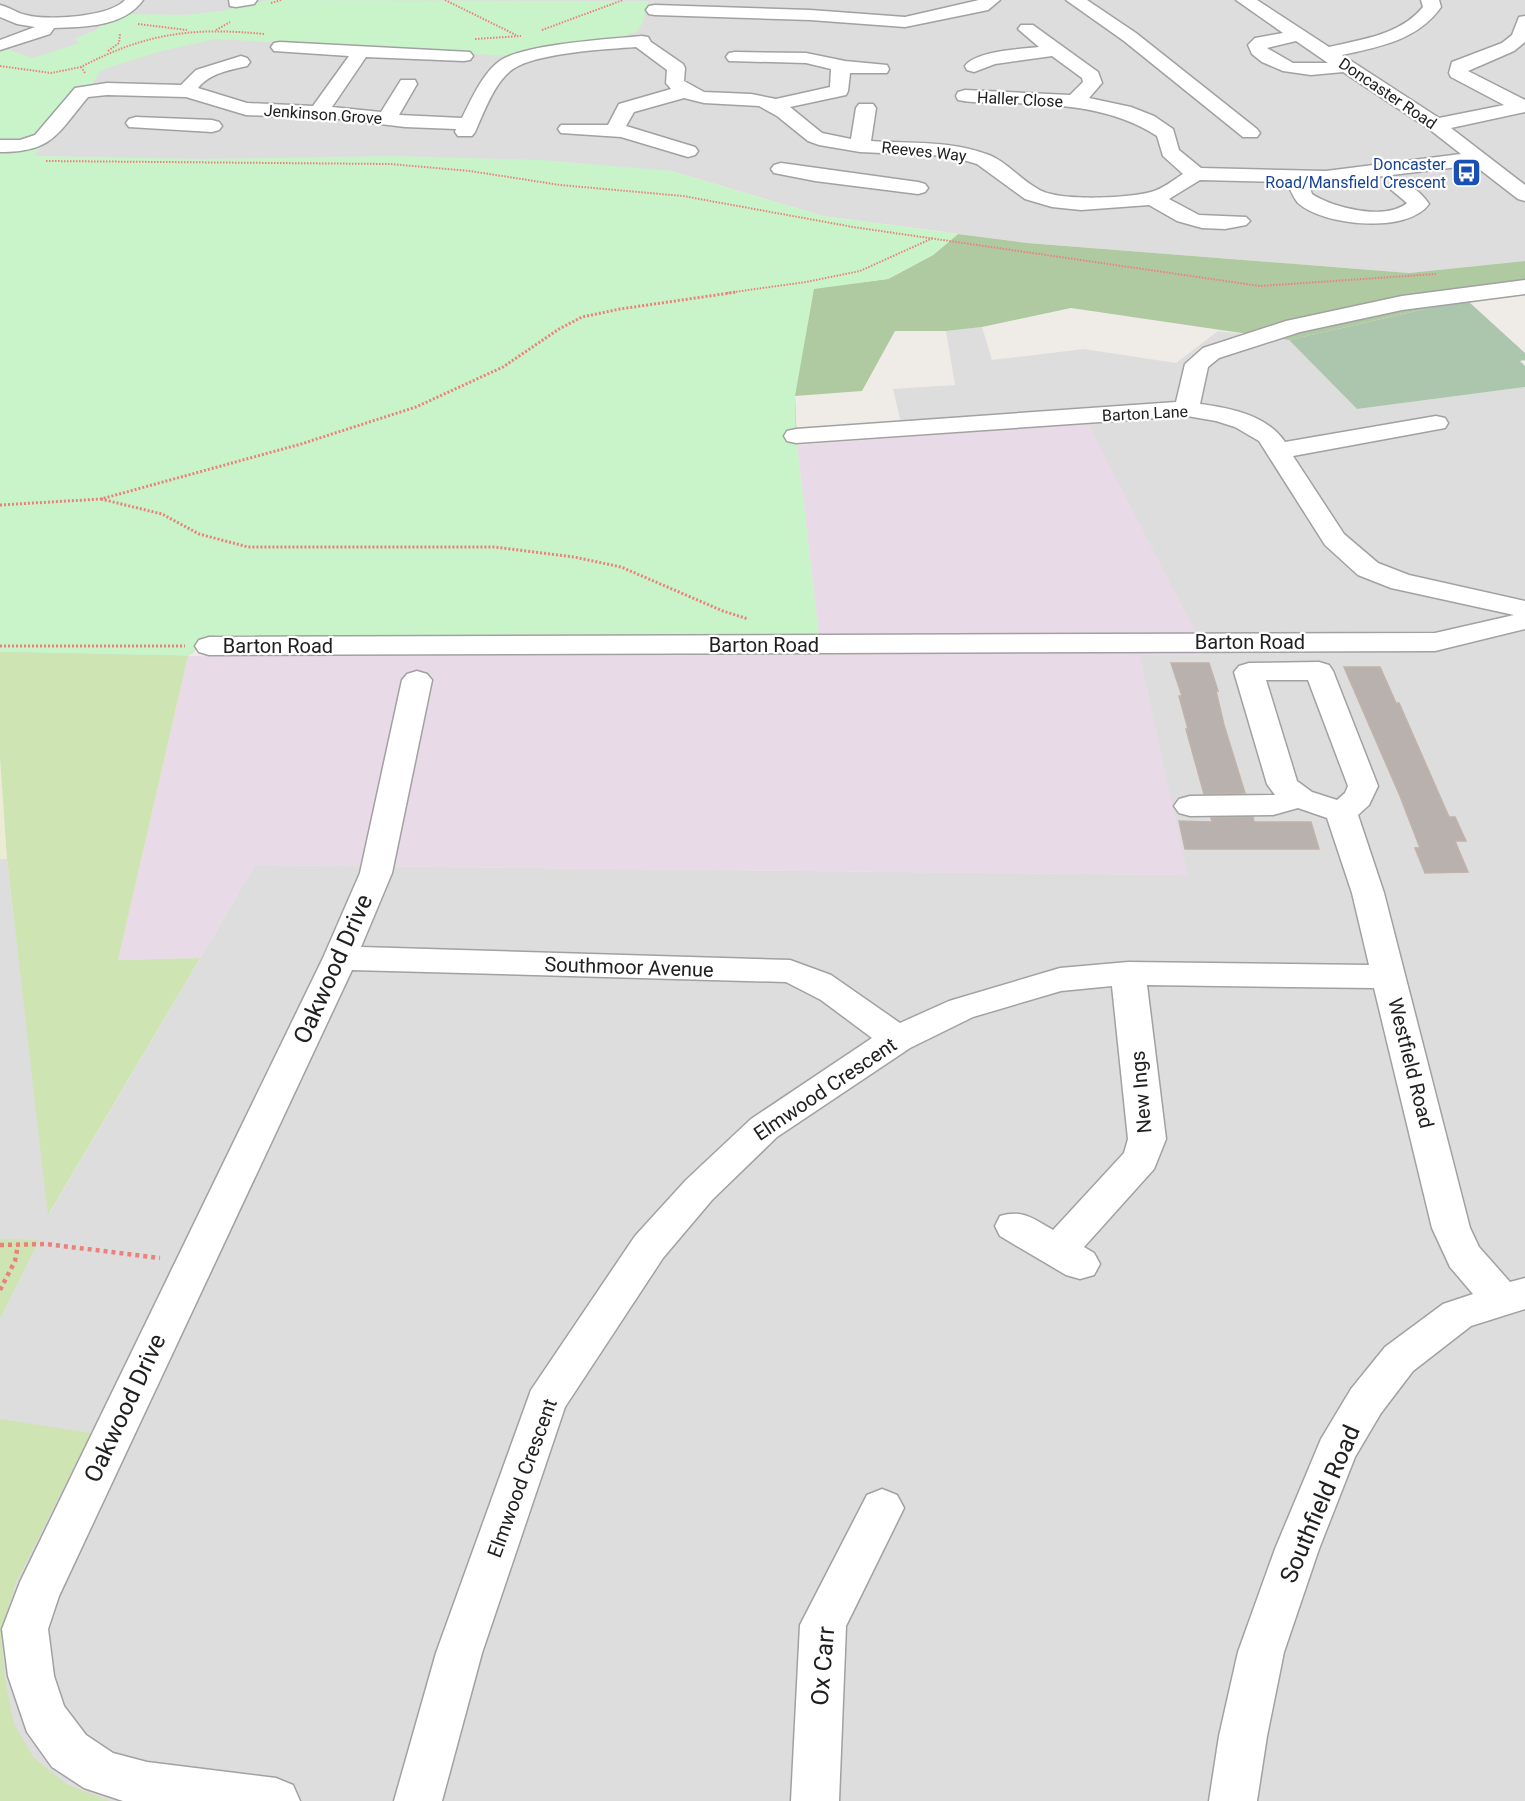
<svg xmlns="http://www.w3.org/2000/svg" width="1525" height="1801" viewBox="0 0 1525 1801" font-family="Roboto,sans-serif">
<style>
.residential{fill:#dedddd}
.industrial{fill:#e8dae6}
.farmland{fill:#ececd5}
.grass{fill:#cee4b3}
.forest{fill:#afcaa0}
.cemetery{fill:#abc6ad}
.park{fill:#c9f4ca}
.building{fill:#b9b1ad;stroke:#c0b3ab;stroke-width:1.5}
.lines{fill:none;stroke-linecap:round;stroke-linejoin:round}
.minor-casing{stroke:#a1a1a1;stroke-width:3}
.path-far2{stroke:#ec817c;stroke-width:2;stroke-dasharray:1.5 1.5;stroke-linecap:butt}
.path-far1{stroke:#ec817c;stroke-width:3;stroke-dasharray:2 2;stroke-linecap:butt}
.path{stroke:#ec817c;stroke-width:4.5;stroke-dasharray:4 4;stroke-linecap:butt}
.minor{fill:#fff;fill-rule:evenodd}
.labels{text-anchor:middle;stroke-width:4.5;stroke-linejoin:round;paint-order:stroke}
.far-street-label{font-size:16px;fill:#202020;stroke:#fff}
.far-transit-label{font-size:16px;fill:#164399;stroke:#fff;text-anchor:end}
.street-label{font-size:20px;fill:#202020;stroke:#fff}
.near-street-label{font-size:24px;fill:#202020;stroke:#fff}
</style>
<rect width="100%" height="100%" fill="#efece7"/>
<g class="residential">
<polygon points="0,0 1525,0 1525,261 1409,273 1027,243 823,216 671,171 33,156 85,96 0,47"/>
<polygon points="982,327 992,360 1084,349 1176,363 1218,331 1289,340 1357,409 1525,387 1525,1801 0,1801 0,859 7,859 49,1214 255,865 1187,875 1139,654 1204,654 1088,424 903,432 893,389 955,385 946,331"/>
</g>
<polygon class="industrial" points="1088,424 1199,639 1205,655 1139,655 1188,875 255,865 200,958 118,960 188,656 817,653 819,636 797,445"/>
<polygon class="farmland" points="0,757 7,859 0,859"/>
<g class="grass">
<polygon points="0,652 188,656 118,960 200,958 48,1215 7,859 0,757"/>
<polygon points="0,1239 39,1240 0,1318"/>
<polygon points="0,1419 91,1433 16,1582 1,1634 5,1679 14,1724 34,1758 68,1785 110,1801 0,1801"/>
</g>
<polygon class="forest" points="958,234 1027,243 1409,273 1525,261 1525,295 1438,306 1289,340 1071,308 982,327 946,331 895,331 862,391 795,396 797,445 214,635 188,656 0,652 0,516 814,288 888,279 933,255"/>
<polygon class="cemetery" points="1469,302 1525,353 1525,360 1520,361 1525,366 1525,387 1357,409 1289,340 1438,306"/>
<polygon class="park" points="269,0 649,1 642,24 636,32 613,39 511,56 215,39 161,51 101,70 85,96 33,156 201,159 392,156 541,160 671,171 823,216 958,234 933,255 888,279 814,289 795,396 796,436 819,636 214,635 188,656 0,652 0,47 33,58 80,43 74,39 98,29 102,21 129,14 185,15 222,11"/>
<g class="building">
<polygon points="1171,663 1209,663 1218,691 1216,691 1224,725 1245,793 1204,794 1186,729 1188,729 1179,696 1182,696"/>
<polygon points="1344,667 1380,667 1396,703 1399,703 1449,817 1455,817 1466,841 1455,841 1468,872 1425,873 1415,848 1420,848 1400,796"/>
<polygon points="1253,817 1254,822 1311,822 1319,849 1185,849 1179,821 1212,822 1211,818"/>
</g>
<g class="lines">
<defs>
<g id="minor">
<path d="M125 0H143C124 27 84 27 54 28L50 34 0 50V40L35 27 17 24 0 17V5C9 7 17 13 26 15 47 21 110 17 125 0Z"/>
<polygon points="229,0 257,0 254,4 236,7 230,6"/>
<polygon points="979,0 1000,0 988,10 905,27 810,20 655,15 649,14 646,10 649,6 655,5 810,10 905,17"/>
<polygon points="1066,0 1087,0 1136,33 1257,129 1260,133 1257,137 1243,137 1124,41"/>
<path d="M1236 0H1257L1329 47C1363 39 1400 35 1423 7L1421 0H1439L1441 7C1418 40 1379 47 1342 55L1439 118 1504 105 1451 77 1449 73 1452 62 1502 43 1512 35 1519 17 1525 16V42L1514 51 1468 71 1525 100V112L1451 128 1525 185V201L1518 199 1474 165 1326 183H1308L1312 194C1333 208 1386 221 1407 203L1388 187 1391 183C1406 179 1421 192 1429 204 1408 234 1323 226 1298 203 1293 197 1290 189 1287 182L1200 180 1169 199 1199 215 1246 217 1250 221 1246 225 1225 229 1202 228 1177 221 1149 205 1081 210 1052 207 1025 199 977 164 950 156 860 152 819 145 808 141 777 116 759 106 704 103 684 98 634 112 626 126 695 147 698 151 695 155 688 157 621 137 561 133 558 129 561 125H608L619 104 671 89 666 83 667 70 636 47C607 49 536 53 513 69 495 81 484 112 475 132L472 136H458L455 132 456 129 405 127 339 119 246 115 186 97 107 95 88 97C57 134 53 152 0 152V140H20L35 135 75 88 107 83 181 85 196 70 241 56 247 58 250 62 247 66C230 70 210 73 198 88L247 103 313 106 349 56 274 51 271 47 274 43 280 42 470 52 473 56 470 60 464 61 366 57 332 107 381 112 401 80H415L417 84 399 115 462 118C471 100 483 72 501 60 527 44 609 39 642 36L648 37 651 42 683 64 685 68 684 81 704 92 751 94 776 99 830 87 831 69 806 63 729 61 726 57 729 53 735 52 806 53 845 61 887 65 889 69 887 73H850L848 91 846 95 790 107 822 133 851 139 856 108 859 104H873L876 108 871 141C911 144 951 140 989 155 1007 162 1021 180 1038 189 1058 202 1128 198 1151 192 1163 189 1173 180 1183 174L1163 156 1157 136C1114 108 1064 105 1014 103 996 102 976 104 958 100L956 96 958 92 965 90 1070 95 1083 82 1082 78 1052 56 995 64 974 72 967 70 965 66C976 51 1021 49 1039 47L1018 29 1021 25H1033L1098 72 1102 83 1089 98 1131 107 1154 116 1173 129 1179 150 1201 168 1326 171 1461 154 1429 129 1343 72 1311 75 1283 71 1262 62 1252 54 1248 45 1255 38 1283 33ZM1296 41 1328 63H1293L1267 48Z"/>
<polygon points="136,117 212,120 219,122 222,126 219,130 212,132 129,127 126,123 129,119"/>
<polygon points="781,163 918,182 925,184 928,188 925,192 918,194 815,181 774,173 771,169 774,165"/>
<path d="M1525 280V294L1402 310 1300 332 1219 358 1208 367 1200 404C1230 408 1267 415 1285 442L1436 416 1445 418 1448 423 1445 428 1293 456 1344 534 1378 563 1409 575 1525 601V629L1435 651 209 655 199 652 195 646 199 640 209 637 1435 633 1514 615 1391 588 1358 575 1325 545 1259 441 1235 427 1216 421 1187 416 796 443 787 441 784 436 787 431 796 429 1176 402 1185 364 1203 348 1286 321 1402 296Z"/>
<path d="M1319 662 1329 665 1333 671 1378 786 1369 805 1358 815 1384 893 1470 1228 1479 1247 1510 1282 1525 1278V1309L1471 1326 1413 1371 1381 1413 1355 1457 1319 1549 1284 1652 1267 1736 1257 1801H1209L1219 1736 1238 1652 1275 1549 1321 1439 1351 1389 1385 1347 1443 1304 1473 1294 1450 1267 1432 1228 1374 988 1147 985 1166 1139 1154 1169 1084 1247 1094 1253 1100 1264 1094 1275 1080 1279 1066 1275 1000 1236 995 1226 1000 1216C1023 1209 1034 1219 1053 1230L1124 1153 1128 1139 1112 986 1061 991 973 1017 910 1048 777 1137 712 1200 663 1258 565 1407 482 1653 442 1801H394L436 1653 531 1390 635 1236 686 1180 751 1119 872 1038 821 1000 786 982 352 970 59 1596 48 1629 54 1676 64 1706 86 1735 113 1753 147 1762 276 1778 293 1785 300 1801H123L84 1788 52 1767 27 1732 8 1676 2 1629 20 1582 323 958 360 873 402 680 407 674 417 671 427 674 432 680 392 873 361 947 790 960 831 975 900 1023 949 1001 1060 968 1128 962 1369 965 1352 893 1327 818 1298 808 1273 815 1190 816 1179 813 1174 806 1179 799 1190 796 1275 795 1267 784 1234 672 1239 666 1249 663ZM1266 680H1308L1348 786 1345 793 1337 800 1312 792 1297 781Z"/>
<polygon points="882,1489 897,1495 904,1508 846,1626 839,1801 791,1801 800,1625 867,1495"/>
</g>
</defs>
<use href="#minor" class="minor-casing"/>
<g class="path-far2">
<polyline points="445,0 516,35"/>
<polyline points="271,3 281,0"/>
<polyline points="138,24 187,30"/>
<polyline points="216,30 230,22"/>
<polyline points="542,30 623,0"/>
<polyline points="475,39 521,36"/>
<polyline points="108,51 119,43 120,34"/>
<polyline points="0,66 51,73 81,67"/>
<path d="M85 73 81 67C146 33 192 27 264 34"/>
<polyline points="46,161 390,164 470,171 560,185 683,196 853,227 1260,286 1436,274"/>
<polyline points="727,293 806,282 860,271 933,238"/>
</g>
<g class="path-far1">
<polyline points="101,499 162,514 199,534 248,547 494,547 574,557 621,567 723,611 748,619"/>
<polyline points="0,505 101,499 301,444 416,407 503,367 559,329 582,317 620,309 737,292"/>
<polyline points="0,646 185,646"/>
</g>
<g class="path">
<polyline points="0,1245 46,1244 160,1258"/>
<polyline points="0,1290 15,1261 18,1245"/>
</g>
<use href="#minor" class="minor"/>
</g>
<defs>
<symbol id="bus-square" viewBox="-11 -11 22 22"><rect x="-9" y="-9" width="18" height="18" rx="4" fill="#1a4fb4" stroke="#fff"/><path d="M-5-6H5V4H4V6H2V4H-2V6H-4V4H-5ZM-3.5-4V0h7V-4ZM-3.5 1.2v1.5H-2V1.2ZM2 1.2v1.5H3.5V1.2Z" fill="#fff"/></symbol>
</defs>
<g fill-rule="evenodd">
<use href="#bus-square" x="1450" y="156" width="33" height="33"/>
</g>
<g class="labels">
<g class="far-street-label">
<text transform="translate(1388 93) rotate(34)" y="6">Doncaster Road</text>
<text transform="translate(1020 99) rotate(3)" y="6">Haller Close</text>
<text transform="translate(323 114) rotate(4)" y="6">Jenkinson Grove</text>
<text transform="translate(924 151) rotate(6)" y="6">Reeves Way</text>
<text transform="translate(1145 413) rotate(-3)" y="6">Barton Lane</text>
</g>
<g class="far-transit-label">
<text x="1446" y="170">Doncaster<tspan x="1446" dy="18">Road/Mansfield Crescent</tspan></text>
</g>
<g class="street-label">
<text x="1250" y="649">Barton Road</text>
<text x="764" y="652">Barton Road</text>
<text x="278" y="653">Barton Road</text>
<text transform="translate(629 967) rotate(2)" y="7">Southmoor Avenue</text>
<text transform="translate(1411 1063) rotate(76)" y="7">Westfield Road</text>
<text transform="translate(825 1089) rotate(-34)" y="7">Elmwood Crescent</text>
<text transform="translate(1141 1092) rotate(-95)" y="7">New Ings</text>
<text transform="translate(522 1478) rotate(-70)" y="7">Elmwood Crescent</text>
</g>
<g class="near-street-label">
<text transform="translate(333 969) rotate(-66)" y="8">Oakwood Drive</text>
<text transform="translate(125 1408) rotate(-65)" y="8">Oakwood Drive</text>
<text transform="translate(1320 1504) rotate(-67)" y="8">Southfield Road</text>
<text transform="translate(823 1666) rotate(-85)" y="8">Ox Carr</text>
</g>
</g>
</svg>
